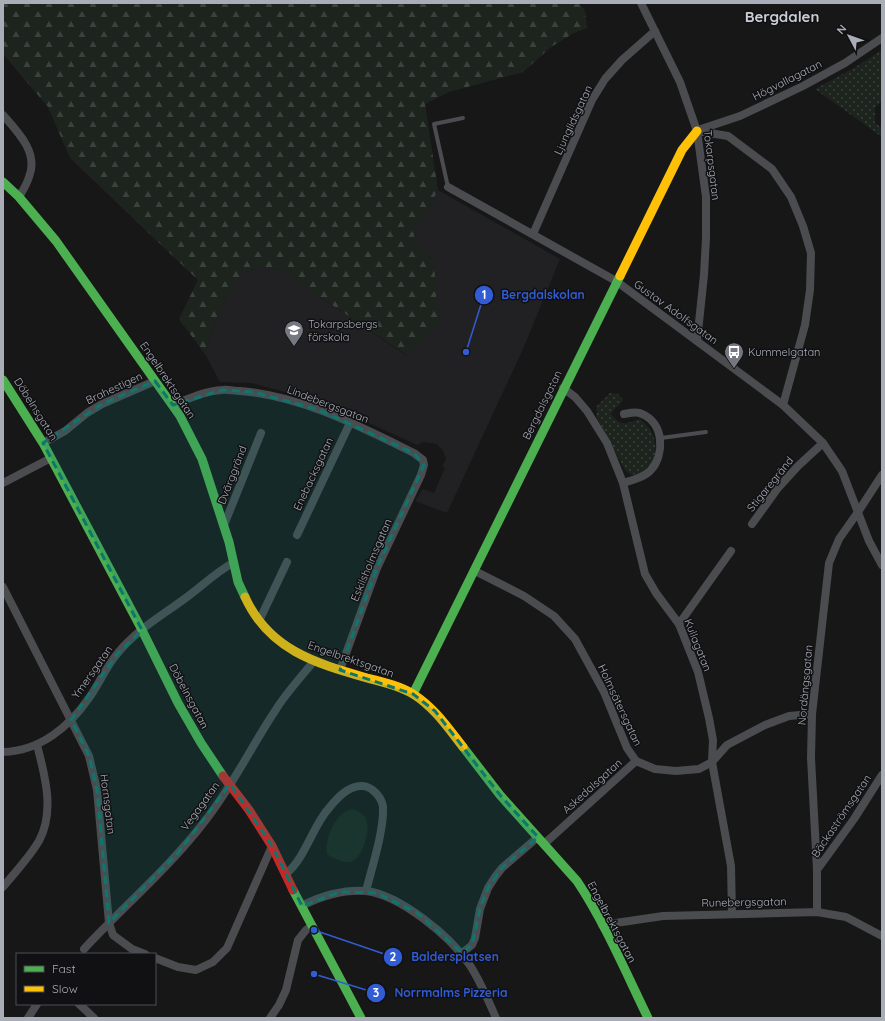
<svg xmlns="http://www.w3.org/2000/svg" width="885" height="1021" viewBox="0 0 885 1021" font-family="Quicksand,sans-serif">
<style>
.built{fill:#212123}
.grass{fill:url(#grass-dots)}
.forest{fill:url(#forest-firs)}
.green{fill:#1d241e}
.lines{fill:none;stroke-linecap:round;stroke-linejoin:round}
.lane{stroke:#4b4c50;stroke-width:4}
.street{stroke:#4b4c50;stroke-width:8}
.fast{stroke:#4caf50;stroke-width:9}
.slow{stroke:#ffc107;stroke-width:9}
.jam{stroke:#c62828;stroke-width:9}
.marked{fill:#0f766e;fill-opacity:0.2;stroke:#0f766e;stroke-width:3;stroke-dasharray:8 5;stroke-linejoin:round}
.labels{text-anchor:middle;stroke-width:3;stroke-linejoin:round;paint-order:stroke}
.street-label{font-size:11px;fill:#a8adb8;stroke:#111113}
.poi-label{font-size:11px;fill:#a8adb8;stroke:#111113;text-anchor:start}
.district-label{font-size:15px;font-weight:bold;fill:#c9ccd4;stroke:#111113}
.leader{fill:none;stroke:#325cd3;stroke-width:1.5}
.callout-dot{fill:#325cd3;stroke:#111113;stroke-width:1.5}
.mark-label{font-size:12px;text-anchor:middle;font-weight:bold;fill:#fff}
.callout-label{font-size:12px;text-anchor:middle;font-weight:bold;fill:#325cd3;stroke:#111113;stroke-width:3;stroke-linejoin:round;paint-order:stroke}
</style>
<defs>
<pattern id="grass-dots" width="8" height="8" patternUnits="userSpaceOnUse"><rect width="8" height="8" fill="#1d241e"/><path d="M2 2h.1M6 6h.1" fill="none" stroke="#3b413d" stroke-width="1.8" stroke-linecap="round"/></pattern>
<pattern id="forest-firs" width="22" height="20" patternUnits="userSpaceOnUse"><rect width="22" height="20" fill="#1d241e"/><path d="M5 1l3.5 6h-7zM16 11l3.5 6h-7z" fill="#3b413d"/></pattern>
</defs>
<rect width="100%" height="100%" fill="#171717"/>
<polygon class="built" points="438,190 560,259 523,349 447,513 415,501 423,489 434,493 445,468 442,466 446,459 443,451 437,444 423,442 417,445 349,414 289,393 251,383 220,382 205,354 212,328 228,293 240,277 257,267 270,267 286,274 407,356 434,261 412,240"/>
<g class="grass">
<polygon points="882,50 882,101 875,108 875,123 882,128 882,137 815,89 854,68"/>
<path d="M610 393 618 394 623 400C620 406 614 407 611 414 622 428 625 423 640 419 663 435 661 472 631 475L625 470 596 416 597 406Z"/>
</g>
<polygon class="forest" points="3,3 579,3 585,11 587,28 574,33 551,47 523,72 449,92 425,104 438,190 412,240 434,261 438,322 408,356 286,274 270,267 257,267 240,277 228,293 212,328 205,354 179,319 198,280 70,158 48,107 3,54"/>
<path class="green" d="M353 809C358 811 363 814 366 818 371 829 363 859 350 862 342 863 333 858 327 854 324 839 336 811 353 809Z"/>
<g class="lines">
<g class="lane">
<polyline points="448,187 434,124 463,118"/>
<polyline points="661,438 706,432"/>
</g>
<g class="street">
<polyline points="641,3 680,82 697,131 706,197 706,238 704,275 697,341"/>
<path d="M3 115C18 132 39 153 29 177 27 184 23 190 19 197"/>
<polyline points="698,130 740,116 803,86 845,63 882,38"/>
<polyline points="697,131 728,136 772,169 791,197 803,226 811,253 810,290 805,325 783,405"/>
<polyline points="448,187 616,281 783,405 823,443 842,471 869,541 882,565"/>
<polyline points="533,234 592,100 605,79 622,60 655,31"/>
<polyline points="563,388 575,397 587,411 607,443 623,483 645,574 656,593 679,624 698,672 709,718 713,740 712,762 731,866 732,913"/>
<path d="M173 405C188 399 205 391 222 390 228 389 234 391 240 391 300 395 361 427 414 453L423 460 424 465 421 475 377 568 340 670"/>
<polyline points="43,443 65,431 87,413 102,404 155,381"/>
<polyline points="3,483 51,458"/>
<path d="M623 483C633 480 645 477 651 470 665 454 664 423 642 414 637 411 630 413 624 414"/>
<polyline points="752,524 778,488 798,466 823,443"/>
<polyline points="224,525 261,433"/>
<polyline points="297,535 350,423"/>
<polyline points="475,571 524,596 554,616 575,639 604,692 627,748 636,761"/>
<polyline points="3,587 89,756 97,790 109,923 113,935 132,949 145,954"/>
<polyline points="259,621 287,562"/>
<polyline points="679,624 731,551"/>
<path d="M3 752C40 751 69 727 89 698 99 684 106 667 117 654 136 630 163 615 187 597 202 586 216 572 233 563"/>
<polyline points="544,844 636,761 655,769 676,771 699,769 712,762 727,745 765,725 789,716 812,714"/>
<polyline points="817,870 854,819 882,775"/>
<path d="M286 874C306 857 312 827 329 808 338 797 349 785 363 786 373 787 382 798 383 807 384 831 372 867 366 891"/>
<path d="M3 887C15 872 29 858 39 841 55 811 45 776 37 745"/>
<path d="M302 906C320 896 345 889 366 891 400 895 450 936 469 964 480 980 488 1000 496 1018"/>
<polyline points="817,912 817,870 811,758 812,714 829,563 839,539 858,512 882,475"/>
<polyline points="602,925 663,916 817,912 846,917 882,936"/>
<path d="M84 949C124 906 169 868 205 821 232 787 251 747 275 711 286 693 301 677 314 661"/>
<polyline points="462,953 472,945 475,938 480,909 488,888 495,877 502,868 538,837"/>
<polyline points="155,958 178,967 196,970 213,962 227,948 272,846"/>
<polyline points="79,1004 94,1018"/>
<polyline points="28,1018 37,1004"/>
<polyline points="270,1018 279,1005 286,990 298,940 306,930 312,926"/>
</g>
<g class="fast">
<polyline points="3,182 19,197 56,241 180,416 202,459 229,542 238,582 245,597"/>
<polyline points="3,380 43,443 142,630 178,703 201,743 223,776"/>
<polyline points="413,694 620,276"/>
<path d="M463 747 500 795 577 881C605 923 626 973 648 1018"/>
<polyline points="293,890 361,1018"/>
</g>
<g class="slow">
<polyline points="620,276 682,150 697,131"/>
<path d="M245 597C269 650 315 663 367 678 383 682 400 686 413 694 435 708 448 728 463 747"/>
</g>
<polyline class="jam" points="223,776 249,810 272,846 293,890"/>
</g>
<path class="marked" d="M155 381 173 405 222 390 254 392 319 410 414 453 424 465 377 568 340 670 413 694 435 711 500 795 538 837 502 868 488 888 480 909 472 945 462 953 417 913 377 893 340 892 302 906 272 846 230 784 179 852 109 923 97 790 89 756 71 720 117 654 142 630 43 443 102 404Z"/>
<defs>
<symbol id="school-pin" viewBox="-11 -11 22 30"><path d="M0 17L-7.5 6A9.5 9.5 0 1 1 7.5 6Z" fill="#757880" stroke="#111113"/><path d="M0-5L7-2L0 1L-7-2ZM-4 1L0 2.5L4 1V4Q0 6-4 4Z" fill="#fff"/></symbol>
<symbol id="bus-pin" viewBox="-11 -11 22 30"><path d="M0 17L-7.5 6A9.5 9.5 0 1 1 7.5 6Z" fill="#757880" stroke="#111113"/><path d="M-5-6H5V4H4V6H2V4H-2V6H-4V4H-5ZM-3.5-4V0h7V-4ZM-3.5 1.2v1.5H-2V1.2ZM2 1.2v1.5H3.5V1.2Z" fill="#fff"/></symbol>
</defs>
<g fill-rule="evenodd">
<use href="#school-pin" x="283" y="319" width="22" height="30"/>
<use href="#bus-pin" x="723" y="341" width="22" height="30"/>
</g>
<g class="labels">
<g class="street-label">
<text transform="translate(787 80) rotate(-27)" y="4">Högvallagatan</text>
<text transform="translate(573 120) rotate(-65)" y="4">Ljunglidsgatan</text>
<text transform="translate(712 165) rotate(83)" y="4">Tokarpsgatan</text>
<text transform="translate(676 312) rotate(36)" y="4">Gustav Adolfsgatan</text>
<text transform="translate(168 380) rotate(56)" y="4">Engelbrektsgatan</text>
<text transform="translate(114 388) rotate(-25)" y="4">Brahestigen</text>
<text transform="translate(328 404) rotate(21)" y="4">Lindebergsgatan</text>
<text transform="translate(542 405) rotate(-64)" y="4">Bergdalsgatan</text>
<text transform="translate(36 409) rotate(58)" y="4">Döbelnsgatan</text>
<text transform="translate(313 474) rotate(-65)" y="4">Enebacksgatan</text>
<text transform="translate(232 475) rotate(-69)" y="4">Dvärggränd</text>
<text transform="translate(770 484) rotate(-51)" y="4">Stigaregränd</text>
<text transform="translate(371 560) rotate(-67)" y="4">Eskilsholmsgatan</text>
<text transform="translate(698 645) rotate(68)" y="4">Kullagatan</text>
<text transform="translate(351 659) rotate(19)" y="4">Engelbrektsgatan</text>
<text transform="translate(92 672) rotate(-55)" y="4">Ymersgatan</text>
<text transform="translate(805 685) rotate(-85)" y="4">Nordängsgatan</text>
<text transform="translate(189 696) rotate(62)" y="4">Döbelnsgatan</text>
<text transform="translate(620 705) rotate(65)" y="4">Holmsätersgatan</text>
<text transform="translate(592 786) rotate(-42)" y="4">Askedalsgatan</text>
<text transform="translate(108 804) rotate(83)" y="4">Hornsgatan</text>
<text transform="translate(200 806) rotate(-54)" y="4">Vegagatan</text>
<text transform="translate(841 816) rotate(-56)" y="4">Bäckaströmsgatan</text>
<text transform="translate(744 902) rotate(-1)" y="4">Runebergsgatan</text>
<text transform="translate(612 922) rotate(62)" y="4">Engelbrektsgatan</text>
</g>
<g class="poi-label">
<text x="308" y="328">Tokarpsbergs<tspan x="308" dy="13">förskola</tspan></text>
<text x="748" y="356">Kummelgatan</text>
</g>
<g class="district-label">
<text x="782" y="22">Bergdalen</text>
</g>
</g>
<path class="leader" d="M466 352L484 295M314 930L393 957M314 974L376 993"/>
<g class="callout-dot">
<circle cx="466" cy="352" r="4"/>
<circle cx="314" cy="930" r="4"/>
<circle cx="314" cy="974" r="4"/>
<circle cx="484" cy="295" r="10"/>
<circle cx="393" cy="957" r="10"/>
<circle cx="376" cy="993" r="10"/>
</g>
<g class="mark-label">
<text x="484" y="299">1</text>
<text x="393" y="961">2</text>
<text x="376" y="997">3</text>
</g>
<g class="callout-label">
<text x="543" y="299">Bergdalskolan</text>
<text x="455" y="961">Baldersplatsen</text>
<text x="451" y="997">Norrmalms Pizzeria</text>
</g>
<rect width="885" height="1021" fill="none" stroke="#a8adb8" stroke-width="8"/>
<rect x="16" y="953" width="140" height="52" fill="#111113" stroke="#4d4f55"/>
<rect x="24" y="966" width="20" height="6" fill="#4caf50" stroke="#4d4f55"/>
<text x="52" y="973" font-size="12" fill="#a8adb8">Fast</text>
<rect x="24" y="986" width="20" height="6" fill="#ffc107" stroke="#4d4f55"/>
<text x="52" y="993" font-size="12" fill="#a8adb8">Slow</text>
<g transform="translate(849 36) rotate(311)" stroke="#111113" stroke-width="3" paint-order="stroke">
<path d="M0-3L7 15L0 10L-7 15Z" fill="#a8adb8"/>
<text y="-6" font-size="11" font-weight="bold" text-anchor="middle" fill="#a8adb8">N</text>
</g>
</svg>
